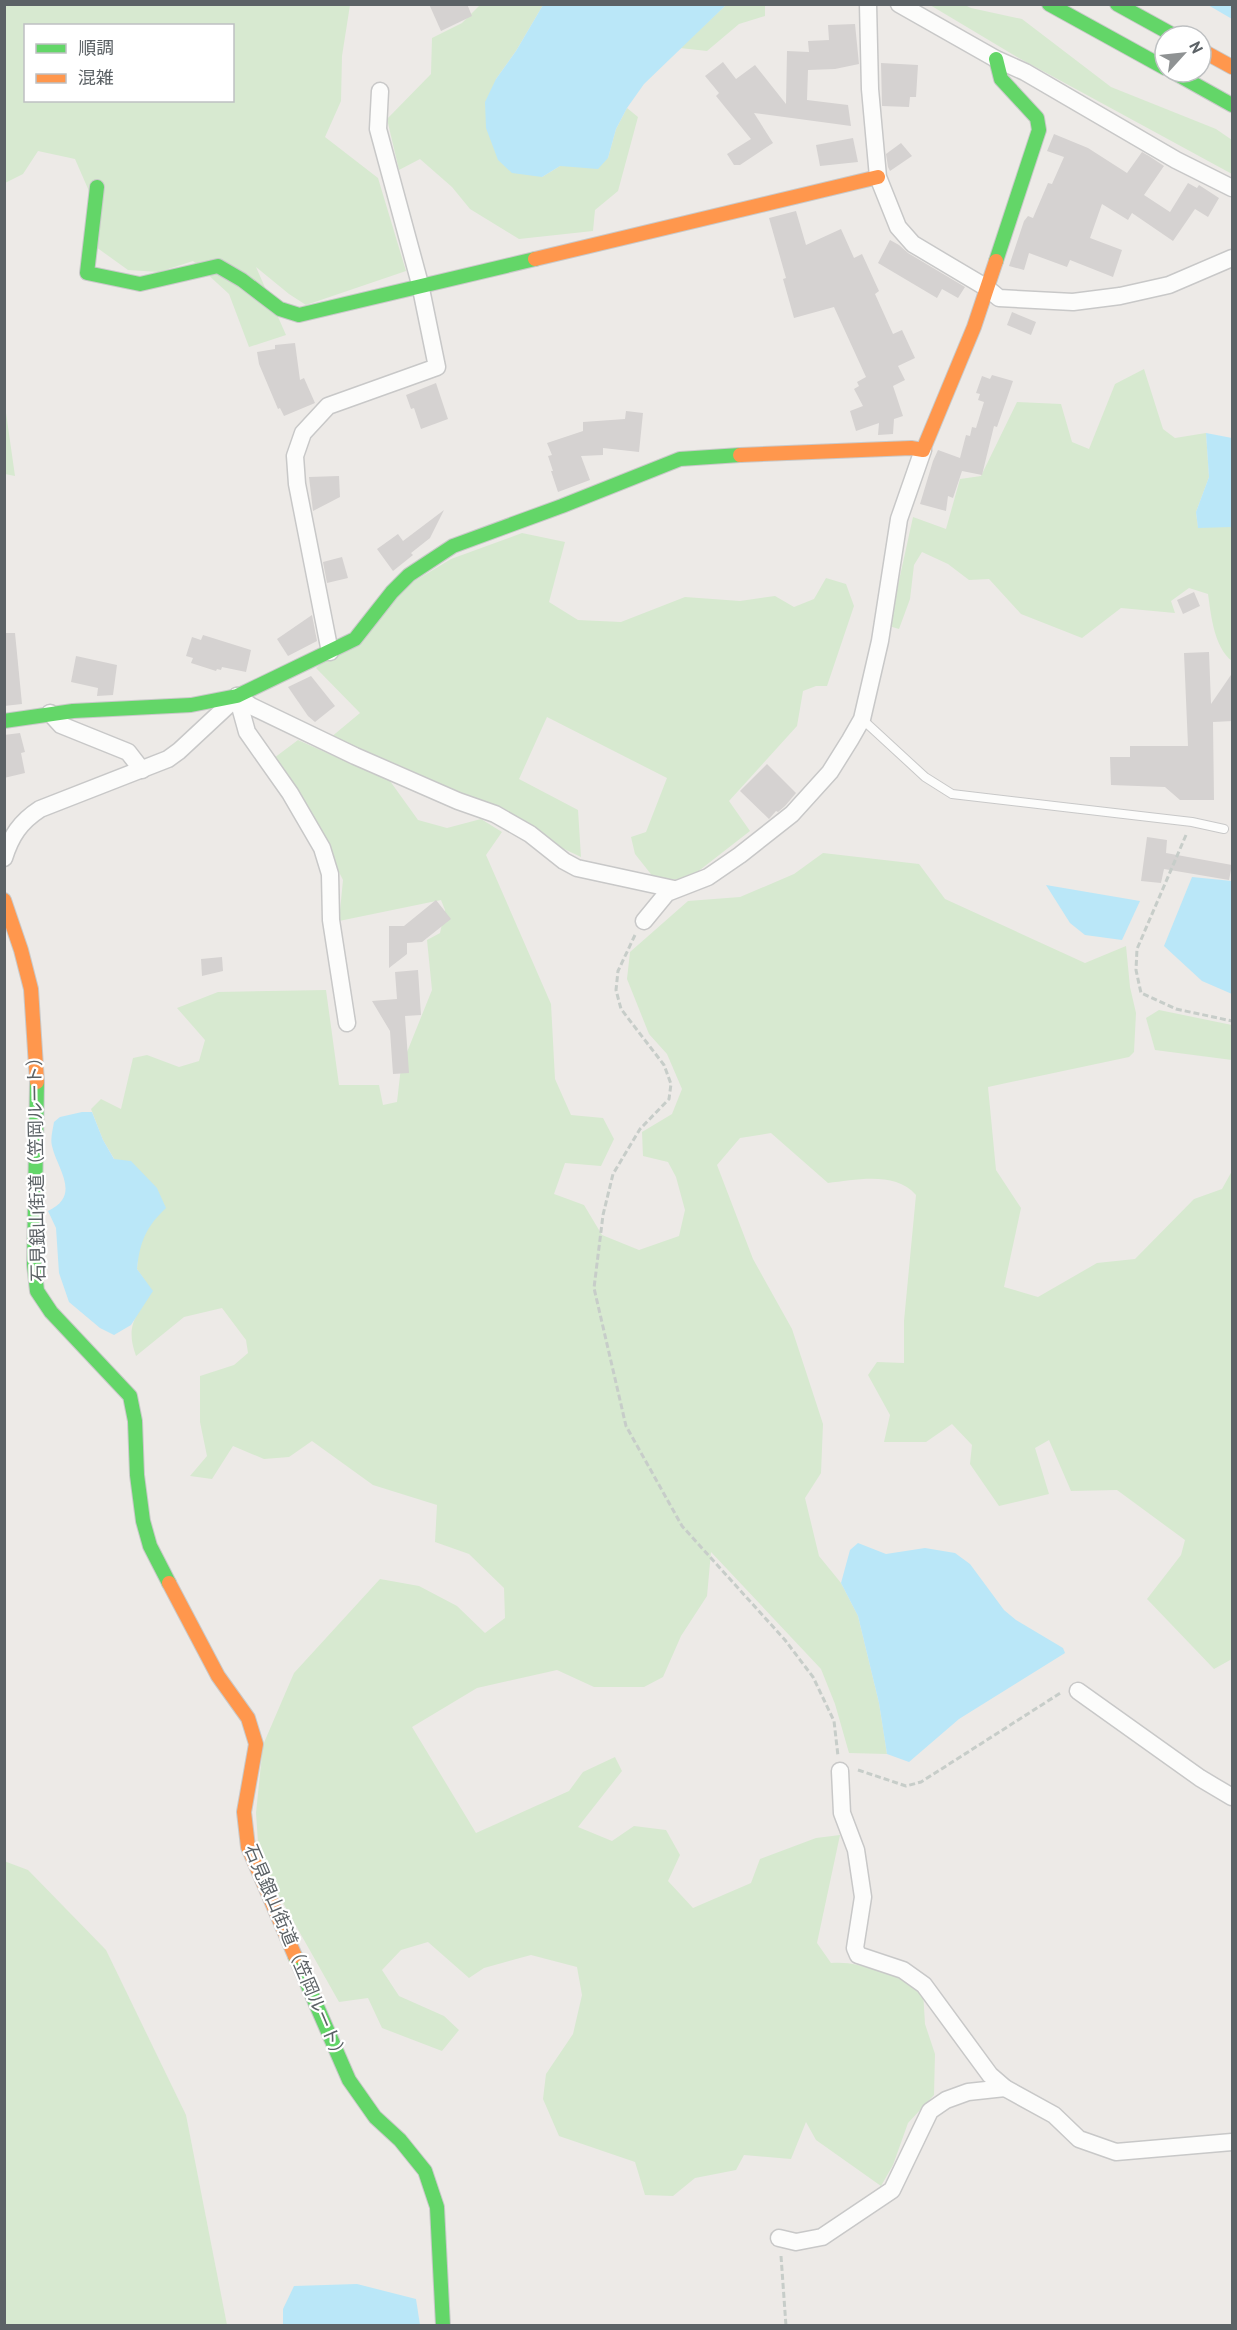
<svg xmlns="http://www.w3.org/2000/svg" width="1237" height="2330" font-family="'PT Sans','Noto Sans JP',sans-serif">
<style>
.green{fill:#d7e9d0;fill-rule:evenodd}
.water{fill:#bae7f8}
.building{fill:#d5d2d1}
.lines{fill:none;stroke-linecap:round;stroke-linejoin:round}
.lane-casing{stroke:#c8c8c8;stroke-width:10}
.street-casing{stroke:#c8c8c8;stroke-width:19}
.fast-casing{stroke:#c9c9c9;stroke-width:16}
.slow-casing{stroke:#c9c9c9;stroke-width:16}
.path{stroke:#c7cdc9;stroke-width:3;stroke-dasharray:6 3;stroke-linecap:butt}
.lane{stroke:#fcfcfb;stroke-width:8}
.street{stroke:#fcfcfb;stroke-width:16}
.fast{stroke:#63d668;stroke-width:14}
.slow{stroke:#ff974d;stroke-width:14}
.labels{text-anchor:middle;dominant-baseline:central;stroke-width:4.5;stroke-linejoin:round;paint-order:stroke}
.street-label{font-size:18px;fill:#5c6266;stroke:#fff}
</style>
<rect width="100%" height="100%" fill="#edeae7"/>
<g class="green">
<polygon points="481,4 543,5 516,51 496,79 542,177 560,166 608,158 616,129 627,108 638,117 618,191 595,210 593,231 519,239 470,209 452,187 420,159 399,170 387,119 431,74 432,38 462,23"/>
<path d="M5,5H350L342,56L341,101L325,137L378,178L406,271L306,305L289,294L256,267L286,335L249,347L229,294L193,261L159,272L128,270L96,247L92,198L75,159L38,151L23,174L5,183ZM26,26H232V100H26Z"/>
<polygon points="726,5 765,5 765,16 739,24 707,51 680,48"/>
<polygon points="930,5 965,5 971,8 1022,19 1111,87 1216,129 1232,140 1232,174 1017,57"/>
<path d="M1144,369L1163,429L1175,438L1206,433L1209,477L1196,512L1198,527H1232V661C1214,647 1211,615 1208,594L1189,588L1171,601L1175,613L1121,608L1082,638L1021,614L989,579L969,580L948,564L922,552L914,565L910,599L899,629L889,626L913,517L946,529L960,479L981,476L1017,402L1061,404L1072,442L1089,449L1115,384Z"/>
<polygon points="4,406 5,406 15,476 5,474"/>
<polygon points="522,533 565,542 549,602 578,620 621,622 685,597 740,601 775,596 794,607 814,599 826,578 846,584 854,606 827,686 816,686 803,691 797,726 729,801 750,831 687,880 654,878 635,854 631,837 646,832 667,778 547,717 519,779 578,810 581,857 330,738 360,713 316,668 413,582 451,559"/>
<path d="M298,740L390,781L418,820L447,828L481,819L502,832L486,855L551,1004L555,1079L571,1115L603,1118L614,1139L601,1166L565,1163L554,1194L584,1205L602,1235L639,1250L679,1236L685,1210L676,1177L668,1162L643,1156L642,1132L672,1114L682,1089L667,1054L649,1034L627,979L630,952L688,901L740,897L794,874L823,853L919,864L945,899L1085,963L1126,946L1130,987L1136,1013L1134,1052L1129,1057L988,1087L996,1170L1021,1208L1004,1287L1038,1297L1097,1263L1135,1259L1194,1199L1222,1189L1232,1171V1659L1214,1669L1147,1599L1181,1555L1185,1540L1117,1490L1071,1491L1049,1440L1035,1448L1049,1494L999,1506L970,1464L972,1445L952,1424L926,1442H884L890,1415L868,1375L877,1362L904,1363V1321L916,1195C895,1171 856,1180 828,1183L771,1133L740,1138L717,1165L753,1259L792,1329L823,1424L821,1473L805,1498L819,1556L841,1583L858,1616L879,1703L887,1754L849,1753L835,1704L821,1669L711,1552L707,1596L681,1636L663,1677L644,1687H594L557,1670L477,1688L412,1727L476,1833L569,1791L583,1772L615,1757L622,1771L578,1827L612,1841L634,1826L666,1830L680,1855L668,1881L693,1908L751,1883L760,1859L816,1838L840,1835L817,1943L831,1963C862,1960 883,1977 914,1977L923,1991L925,2024L935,2054L934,2095L908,2123L893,2165L881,2186L816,2140L806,2122L791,2159L744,2155L736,2170L695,2178L673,2196L645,2195L635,2162L559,2136L543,2099L546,2074L573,2034L582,1995L577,1967L531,1955L484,1968L469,1978L428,1942L401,1950L382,1970L399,1996L444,2016L459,2030L442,2051L382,2028L368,1998L339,2002L269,1878L258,1842L256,1813L263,1745L294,1673L380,1579L419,1586L457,1606L485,1633L505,1618L504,1588L469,1554L435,1542L437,1505L373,1485L312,1441L289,1457L264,1459L233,1446L212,1479L190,1476L207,1456L200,1422V1376L234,1365L248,1353L246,1340L222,1308L184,1317L136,1356C125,1325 136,1317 152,1291L137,1269L139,1246L151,1221L103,1140L91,1109L101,1099L121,1109L133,1058L147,1055L179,1067L199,1061L205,1040L177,1008L218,992L326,990L339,1085H379L383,1105L397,1102L401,1067L432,990L427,940L440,933L445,910L441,900L339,921L343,880L315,824L274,758Z"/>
<polygon points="1159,1010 1232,1025 1232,1060 1155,1050 1146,1018"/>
<polygon points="4,1861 28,1870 106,1950 186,2115 227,2325 5,2325"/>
</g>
<g class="water">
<polygon points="543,5 543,4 726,5 644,84 627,108 616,129 608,158 598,169 560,166 542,177 512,173 498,160 486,128 485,102 496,79 516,51"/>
<polygon points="1208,5 1232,5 1232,19"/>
<polygon points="1206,433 1232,438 1232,527 1198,528 1196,512 1209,477"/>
<polygon points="1192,877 1232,881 1232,994 1202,981 1164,946"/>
<polygon points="1046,885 1140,901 1122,940 1085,935 1070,923"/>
<path d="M82,1112H92L103,1140L114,1159L131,1161L157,1188L166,1208C146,1227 140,1241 137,1269L153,1291L131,1325L114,1335L100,1328L69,1302L59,1273L56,1228L48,1211C82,1195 57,1169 52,1146C50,1139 53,1129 54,1122L60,1117Z"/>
<polygon points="858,1543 886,1554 925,1548 955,1553 970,1564 1004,1610 1016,1620 1063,1648 1065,1653 959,1719 909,1762 887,1754 879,1703 858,1616 841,1583 850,1550"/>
<polygon points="357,2284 416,2299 420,2325 283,2325 283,2309 294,2286"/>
</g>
<g class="building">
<polygon points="429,4 467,4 472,16 441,31"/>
<polygon points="855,24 859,64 835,69 808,70 807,100 848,105 851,126 754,113 773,143 740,165 734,165 727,154 751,139 716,96 719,93 705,76 723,62 736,79 755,65 786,104 787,51 809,52 808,41 829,40 828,25"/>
<polygon points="881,63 918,65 916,97 910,97 909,107 882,106"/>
<polygon points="1054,134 1088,148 1127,173 1142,152 1149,156 1164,166 1144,195 1170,212 1188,183 1197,188 1199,185 1219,198 1208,217 1195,209 1173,241 1132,213 1128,220 1102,204 1090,238 1122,250 1113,277 1070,260 1067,267 1029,253 1024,270 1009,266 1024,221 1028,216 1033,218 1048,183 1052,184 1064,157 1047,151"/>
<polygon points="853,138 858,162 820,166 816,145"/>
<polygon points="901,143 912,156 890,171 888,167 886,154"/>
<polygon points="796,211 806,245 841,229 854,258 862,254 879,291 875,294 893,334 902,330 915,358 898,366 905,380 893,386 903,416 894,419 893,434 878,435 879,423 856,431 850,411 863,406 854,389 859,386 857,382 866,377 834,307 794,318 783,279 786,278 769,218"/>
<polygon points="890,240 899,245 908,253 965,287 958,298 942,289 937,298 878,263"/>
<polygon points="1012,312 1036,322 1031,335 1007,325"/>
<polygon points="295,343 300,380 304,378 315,403 284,416 280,408 278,409 259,364 257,352 275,349 275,345"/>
<polygon points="992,375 1013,381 997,427 994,426 982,475 962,471 953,498 948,496 946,511 920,504 933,461 938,450 960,458 966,435 970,436 972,427 976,428 984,402 978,400 980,394 976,393 982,376 990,379"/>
<polygon points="436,383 448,419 421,429 414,408 411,409 406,395"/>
<polygon points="626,411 643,413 639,452 603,448 603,455 581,456 590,480 558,492 551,471 553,471 548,456 552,455 547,443 583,431 583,422 625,419"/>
<polygon points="339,476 340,497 313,511 309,477"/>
<polygon points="444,510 430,538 411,553 413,555 393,571 377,549 398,534 403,541"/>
<polygon points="342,557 348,578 327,583 323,562"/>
<polygon points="1194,592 1200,606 1183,614 1177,600"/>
<polygon points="312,615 317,641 288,656 277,639"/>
<polygon points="4,633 15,633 22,704 4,706"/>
<polygon points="203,635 251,650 246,672 222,667 221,670 217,669 216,671 191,663 193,658 186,656 192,637 201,640"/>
<polygon points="1209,652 1211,704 1233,672 1233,721 1213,722 1214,800 1180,800 1165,787 1111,785 1110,757 1130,757 1130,746 1188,746 1184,653"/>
<polygon points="76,656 117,665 113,695 97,696 98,688 71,682"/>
<polygon points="311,676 335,706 315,722 308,716 288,687"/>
<polygon points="20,733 25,752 21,753 25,773 4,778 4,735"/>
<polygon points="767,764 796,793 785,806 778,812 776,811 769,819 740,791"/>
<polygon points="1147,837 1167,840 1166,853 1232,865 1229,880 1164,869 1161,883 1141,881"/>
<polygon points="436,900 451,919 422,942 407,943 407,954 389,968 389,926 404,926"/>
<polygon points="222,957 223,971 202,976 201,959"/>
<polygon points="418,970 421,1015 405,1016 409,1073 393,1074 390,1031 372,1001 397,999 395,972"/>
</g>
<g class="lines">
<defs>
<polyline id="lane" points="862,719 925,777 952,794 1192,822 1224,829"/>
<g id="street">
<polyline points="868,4 870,89 878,177 898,227 913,244 987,288 999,298 1073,302 1120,296 1169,285 1232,258"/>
<polyline points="899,4 996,59 1025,72 1176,160 1232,188"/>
<polyline points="330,652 297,484 295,456 303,433 328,406 437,367 420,284 378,129 380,91"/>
<polyline points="237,696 251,706 355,756 458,801 495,814 530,834 564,861 577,868 674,889"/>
<polyline points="237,696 247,732 290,793 322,848 330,874 331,920 347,1023"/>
<polyline points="50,713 61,725 128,752 142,770"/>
<path d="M4,858C11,836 20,822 40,809L168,759L179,751L237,697"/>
<polyline points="644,921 667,893 708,877 740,855 792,814 830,772 850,740 862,719 880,641 899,519 923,450"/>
<polyline points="1078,1691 1200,1778 1232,1797"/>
<polyline points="840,1771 842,1813 856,1850 863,1897 855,1948 858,1955 903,1970 924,1985 990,2075 1005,2088 1054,2115 1079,2139 1116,2152 1232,2142"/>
<polyline points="779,2238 796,2242 822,2237 892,2190 930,2111 946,2100 968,2092 1005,2088"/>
</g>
<g id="fast">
<polyline points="1049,4 1165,68"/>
<polyline points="1117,4 1175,36"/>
<polyline points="1173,72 1232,105"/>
<polyline points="97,187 87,273 140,284 218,266 242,280 280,309 299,315 535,259"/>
<polyline points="996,261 1039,130 1037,118 1001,79 996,59"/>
<polyline points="4,721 73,711 191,705 237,696 355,639 392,592 409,575 453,546 562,506 680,459 740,455"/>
<polyline points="37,1082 34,1264 37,1291 51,1312 130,1396 135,1421 137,1475 143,1521 150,1546 169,1583"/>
<polyline points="295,1956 349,2080 375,2117 400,2140 425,2171 437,2207 443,2326"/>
</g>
<g id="slow">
<polyline points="1201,50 1232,67"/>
<polyline points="535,259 878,177"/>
<polyline points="740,455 911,448 923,450 974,327 996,261"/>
<polyline points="4,900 21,950 31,989 37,1082"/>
<polyline points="169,1583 218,1676 248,1718 256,1744 244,1812 248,1847 295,1956"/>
</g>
</defs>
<use href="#lane" class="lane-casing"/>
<use href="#street" class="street-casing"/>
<use href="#fast" class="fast-casing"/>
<use href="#slow" class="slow-casing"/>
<g class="path">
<polyline points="1186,835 1137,949 1136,970 1141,993 1176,1009 1232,1021"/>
<polyline points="635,935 618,971 616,990 621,1009 664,1065 671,1084 669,1099 640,1129 613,1174 603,1215 594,1288 626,1426 682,1526 785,1640 813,1677 834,1721 838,1756"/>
<polyline points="858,1770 906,1786 921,1782 1062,1692"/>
<polyline points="781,2256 786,2326"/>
</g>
<use href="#lane" class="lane"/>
<use href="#street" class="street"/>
<use href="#fast" class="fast"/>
<use href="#slow" class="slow"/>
</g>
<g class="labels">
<g class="street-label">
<text transform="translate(36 1165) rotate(-91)">石見銀山街道（笠岡ルート）</text>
<text transform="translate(296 1953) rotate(67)">石見銀山街道（笠岡ルート）</text>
</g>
</g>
<rect width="1237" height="2330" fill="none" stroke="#5c6266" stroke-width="12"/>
<rect x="24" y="24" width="210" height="78" fill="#ffffff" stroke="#bec0c2" stroke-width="1.5"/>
<rect x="36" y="44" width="30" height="9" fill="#63d668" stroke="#bec0c2" stroke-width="1.5"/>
<text x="78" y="54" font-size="18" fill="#5c6266">順調</text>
<rect x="36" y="74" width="30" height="9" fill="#ff974d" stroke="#bec0c2" stroke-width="1.5"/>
<text x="78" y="84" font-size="18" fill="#5c6266">混雑</text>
<g transform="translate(1183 54) rotate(63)"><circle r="28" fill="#ffffff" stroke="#bec0c2" stroke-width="1.5"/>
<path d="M0-4.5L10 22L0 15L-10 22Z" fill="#8f9293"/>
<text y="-9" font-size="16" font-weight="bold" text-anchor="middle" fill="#5c6266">N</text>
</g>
</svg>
